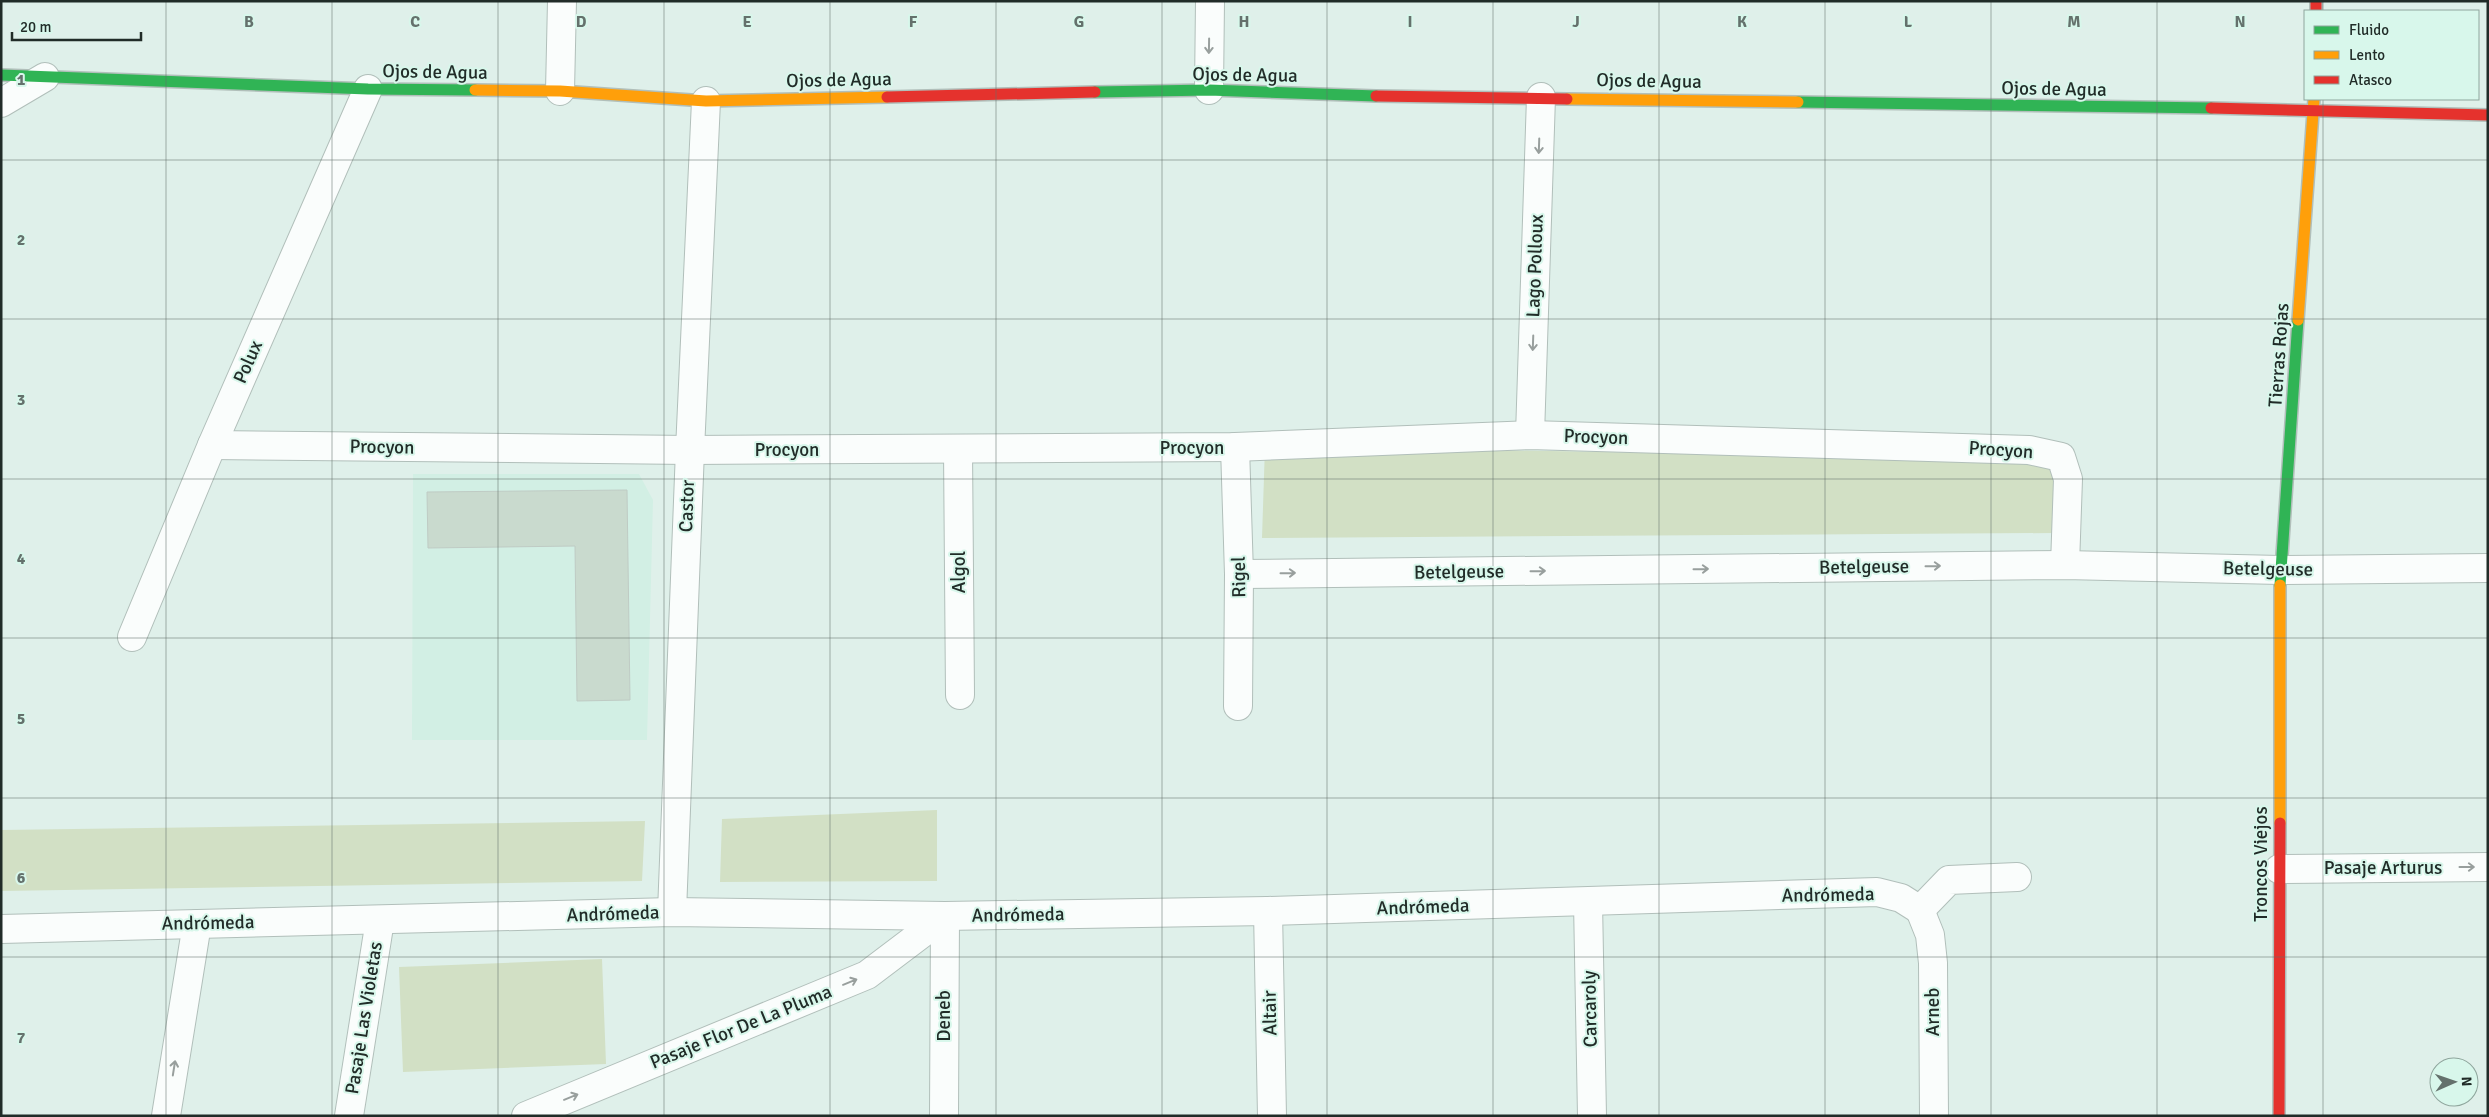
<svg xmlns="http://www.w3.org/2000/svg" width="2489" height="1117" font-family="Signika,sans-serif">
<style>
.built{fill:#d2efe4}
.green{fill:#d2e0c5}
.building{fill:#c9dace;stroke:#bfcbc4}
.lines{fill:none;stroke-linecap:round;stroke-linejoin:round}
.street-casing{stroke:#b1bfba;stroke-width:30}
.fast-casing{stroke:#b1bfba;stroke-width:14}
.slow-casing{stroke:#b1bfba;stroke-width:14}
.jam-casing{stroke:#b1bfba;stroke-width:14}
.street{stroke:#fafdfc;stroke-width:28}
.fast{stroke:#30b455;stroke-width:11}
.slow{stroke:#ff9f0a;stroke-width:11}
.jam{stroke:#e5322d;stroke-width:11}
.oneway{stroke:#989f9d}
.grid{fill:none;stroke:#64716c;stroke-width:1;stroke-opacity:0.55}
.labels{text-anchor:middle;dominant-baseline:central;stroke-width:4;stroke-linejoin:round;paint-order:stroke}
.street-label{font-size:19px;fill:#212c28;stroke:#d8f7eb}
.grid-label{font-size:16px;text-anchor:middle;font-weight:bold;fill:#64716c;stroke:#d8f7eb;stroke-width:4;stroke-linejoin:round;paint-order:stroke}
</style>
<rect width="100%" height="100%" fill="#dff0ea"/>
<polygon class="built" points="413,474 639,474 653,500 647,740 412,740"/>
<g class="green">
<polygon points="1265,446 2055,460 2053,533 1262,538"/>
<polygon points="937,810 937,881 720,882 722,819"/>
<polygon points="645,821 642,881 1,891 1,830"/>
<polygon points="602,959 606,1064 403,1072 399,967"/>
</g>
<polygon class="building" points="627,490 630,700 577,701 575,546 428,548 427,492"/>
<g class="lines">
<defs>
<g id="street">
<polyline points="1209,90 1210,1"/>
<polyline points="560,91 562,1"/>
<polyline points="1,103 45,77"/>
<polyline points="1530,435 1541,97"/>
<polyline points="212,445 690,450 1235,447 1530,435 2029,450 2061,457 2068,479 2065,565"/>
<polyline points="1235,447 1239,574 1238,706"/>
<polyline points="958,449 960,695"/>
<polyline points="1239,574 2065,565 2280,570 2488,568"/>
<polyline points="132,637 212,445 368,89"/>
<polyline points="2279,869 2488,867"/>
<polyline points="1588,902 1592,1116"/>
<polyline points="1920,910 1930,935 1933,963 1934,1116"/>
<polyline points="1920,910 1949,880 2017,877"/>
<polyline points="1268,911 1272,1116"/>
<polyline points="672,912 690,450 706,101"/>
<polyline points="1,929 672,912 945,916 1268,911 1877,892 1901,898 1920,910"/>
<polyline points="166,1116 197,924"/>
<polyline points="349,1116 380,920"/>
<polyline points="526,1116 867,975 945,916"/>
<polyline points="944,1116 945,916"/>
</g>
<g id="fast">
<polyline points="1,75 368,89 475,90"/>
<polyline points="1095,92 1209,90 1376,96"/>
<polyline points="1798,102 2211,108"/>
<polyline points="2280,585 2298,320"/>
</g>
<g id="slow">
<polyline points="475,90 560,91 706,101 887,97"/>
<polyline points="1567,99 1798,102"/>
<polyline points="2298,320 2314,99"/>
<polyline points="2280,823 2280,585"/>
</g>
<g id="jam">
<polyline points="2316,1 2316,11"/>
<polyline points="1376,96 1567,99"/>
<polyline points="887,97 1095,92"/>
<polyline points="2211,108 2488,115"/>
<polyline points="2279,1116 2280,823"/>
</g>
</defs>
<use href="#street" class="street-casing"/>
<use href="#fast" class="fast-casing"/>
<use href="#slow" class="slow-casing"/>
<use href="#jam" class="jam-casing"/>
<use href="#street" class="street"/>
<use href="#fast" class="fast"/>
<use href="#slow" class="slow"/>
<use href="#jam" class="jam"/>
</g>
<defs><path id="oneway-shaft" d="M-6 0H5M1.5-3L5.5 0L1.5 3" fill="none" stroke-width="1.6" stroke-linecap="round" stroke-linejoin="round" transform="scale(1.25)"/></defs>
<g class="oneway">
<use href="#oneway-shaft" transform="translate(1209 46) rotate(91)"/>
<use href="#oneway-shaft" transform="translate(1539 146) rotate(92)"/>
<use href="#oneway-shaft" transform="translate(1533 343) rotate(92)"/>
<use href="#oneway-shaft" transform="translate(1933 566) rotate(-1)"/>
<use href="#oneway-shaft" transform="translate(1701 569) rotate(-1)"/>
<use href="#oneway-shaft" transform="translate(1538 571) rotate(-1)"/>
<use href="#oneway-shaft" transform="translate(1288 573) rotate(-1)"/>
<use href="#oneway-shaft" transform="translate(2467 867)"/>
<use href="#oneway-shaft" transform="translate(850 982) rotate(-22)"/>
<use href="#oneway-shaft" transform="translate(174 1068) rotate(-81)"/>
<use href="#oneway-shaft" transform="translate(571 1097) rotate(-22)"/>
</g>
<path class="grid" d="M166,1V1116M332,1V1116M498,1V1116M664,1V1116M830,1V1116M996,1V1116M1162,1V1116M1327,1V1116M1493,1V1116M1659,1V1116M1825,1V1116M1991,1V1116M2157,1V1116M2323,1V11M2323,99V1116M1,160H2488M1,319H2488M1,479H2488M1,638H2488M1,798H2488M1,957H2488"/>
<g class="labels">
<g class="street-label">
<text transform="translate(435 72) rotate(1)">Ojos de Agua</text>
<text transform="translate(1245 75) rotate(1)">Ojos de Agua</text>
<text transform="translate(839 80) rotate(-1)">Ojos de Agua</text>
<text transform="translate(1649 81) rotate(1)">Ojos de Agua</text>
<text transform="translate(2054 89) rotate(1)">Ojos de Agua</text>
<text transform="translate(1535 266) rotate(-88)">Lago Polloux</text>
<text transform="translate(2279 355) rotate(-86)">Tierras Rojas</text>
<text transform="translate(248 362) rotate(-66)">Polux</text>
<text transform="translate(1596 437) rotate(2)">Procyon</text>
<text transform="translate(382 447) rotate(1)">Procyon</text>
<text x="1192" y="448">Procyon</text>
<text x="787" y="450">Procyon</text>
<text transform="translate(2001 450) rotate(4)">Procyon</text>
<text transform="translate(687 506) rotate(-88)">Castor</text>
<text transform="translate(1864 567) rotate(-1)">Betelgeuse</text>
<text transform="translate(2268 569) rotate(1)">Betelgeuse</text>
<text transform="translate(959 572) rotate(-90)">Algol</text>
<text transform="translate(1459 572) rotate(-1)">Betelgeuse</text>
<text transform="translate(1239 577) rotate(-91)">Rigel</text>
<text transform="translate(2261 864) rotate(-90)">Troncos Viejos</text>
<text x="2383" y="868">Pasaje Arturus</text>
<text transform="translate(1828 895) rotate(-1)">Andrómeda</text>
<text transform="translate(1423 907) rotate(-2)">Andrómeda</text>
<text transform="translate(613 914) rotate(-2)">Andrómeda</text>
<text transform="translate(1018 915) rotate(-1)">Andrómeda</text>
<text transform="translate(208 923) rotate(-1)">Andrómeda</text>
<text transform="translate(1590 1009) rotate(-91)">Carcaroly</text>
<text transform="translate(1933 1012) rotate(-90)">Arneb</text>
<text transform="translate(1270 1013) rotate(-91)">Altair</text>
<text transform="translate(944 1016) rotate(-90)">Deneb</text>
<text transform="translate(364 1018) rotate(-81)">Pasaje Las Violetas</text>
<text transform="translate(741 1027) rotate(-22)">Pasaje Flor De La Pluma</text>
</g>
</g>
<g class="grid-label">
<text x="249" y="27">B</text>
<text x="415" y="27">C</text>
<text x="581" y="27">D</text>
<text x="747" y="27">E</text>
<text x="913" y="27">F</text>
<text x="1079" y="27">G</text>
<text x="1244" y="27">H</text>
<text x="1410" y="27">I</text>
<text x="1576" y="27">J</text>
<text x="1742" y="27">K</text>
<text x="1908" y="27">L</text>
<text x="2074" y="27">M</text>
<text x="2240" y="27">N</text>
<text x="21" y="85">1</text>
<text x="21" y="245">2</text>
<text x="21" y="405">3</text>
<text x="21" y="564">4</text>
<text x="21" y="724">5</text>
<text x="21" y="883">6</text>
<text x="21" y="1043">7</text>
</g>
<rect width="2489" height="1117" fill="none" stroke="#212c28" stroke-width="5"/>
<rect x="2304" y="10" width="175" height="90" fill="#d8f7eb" stroke="#8fa69d"/>
<rect x="2314" y="26" width="25" height="8" fill="#30b455" stroke="#8fa69d"/>
<text x="2349" y="35" font-size="15" fill="#212c28">Fluido</text>
<rect x="2314" y="51" width="25" height="8" fill="#ff9f0a" stroke="#8fa69d"/>
<text x="2349" y="60" font-size="15" fill="#212c28">Lento</text>
<rect x="2314" y="76" width="25" height="8" fill="#e5322d" stroke="#8fa69d"/>
<text x="2349" y="85" font-size="15" fill="#212c28">Atasco</text>
<g transform="translate(2454 1082) rotate(88)"><circle r="24" fill="#d8f7eb" stroke="#8fa69d"/>
<path d="M0-4L9 19L0 12L-9 19Z" fill="#64716c"/>
<text y="-8" font-size="14" font-weight="bold" text-anchor="middle" fill="#212c28">N</text>
</g>
<path d="M12 32v8h129v-8" fill="none" stroke="#212c28" stroke-width="2.5"/>
<text x="20" y="32" font-size="15" fill="#212c28" stroke="#d8f7eb" stroke-width="4" paint-order="stroke">20 m</text>
</svg>
